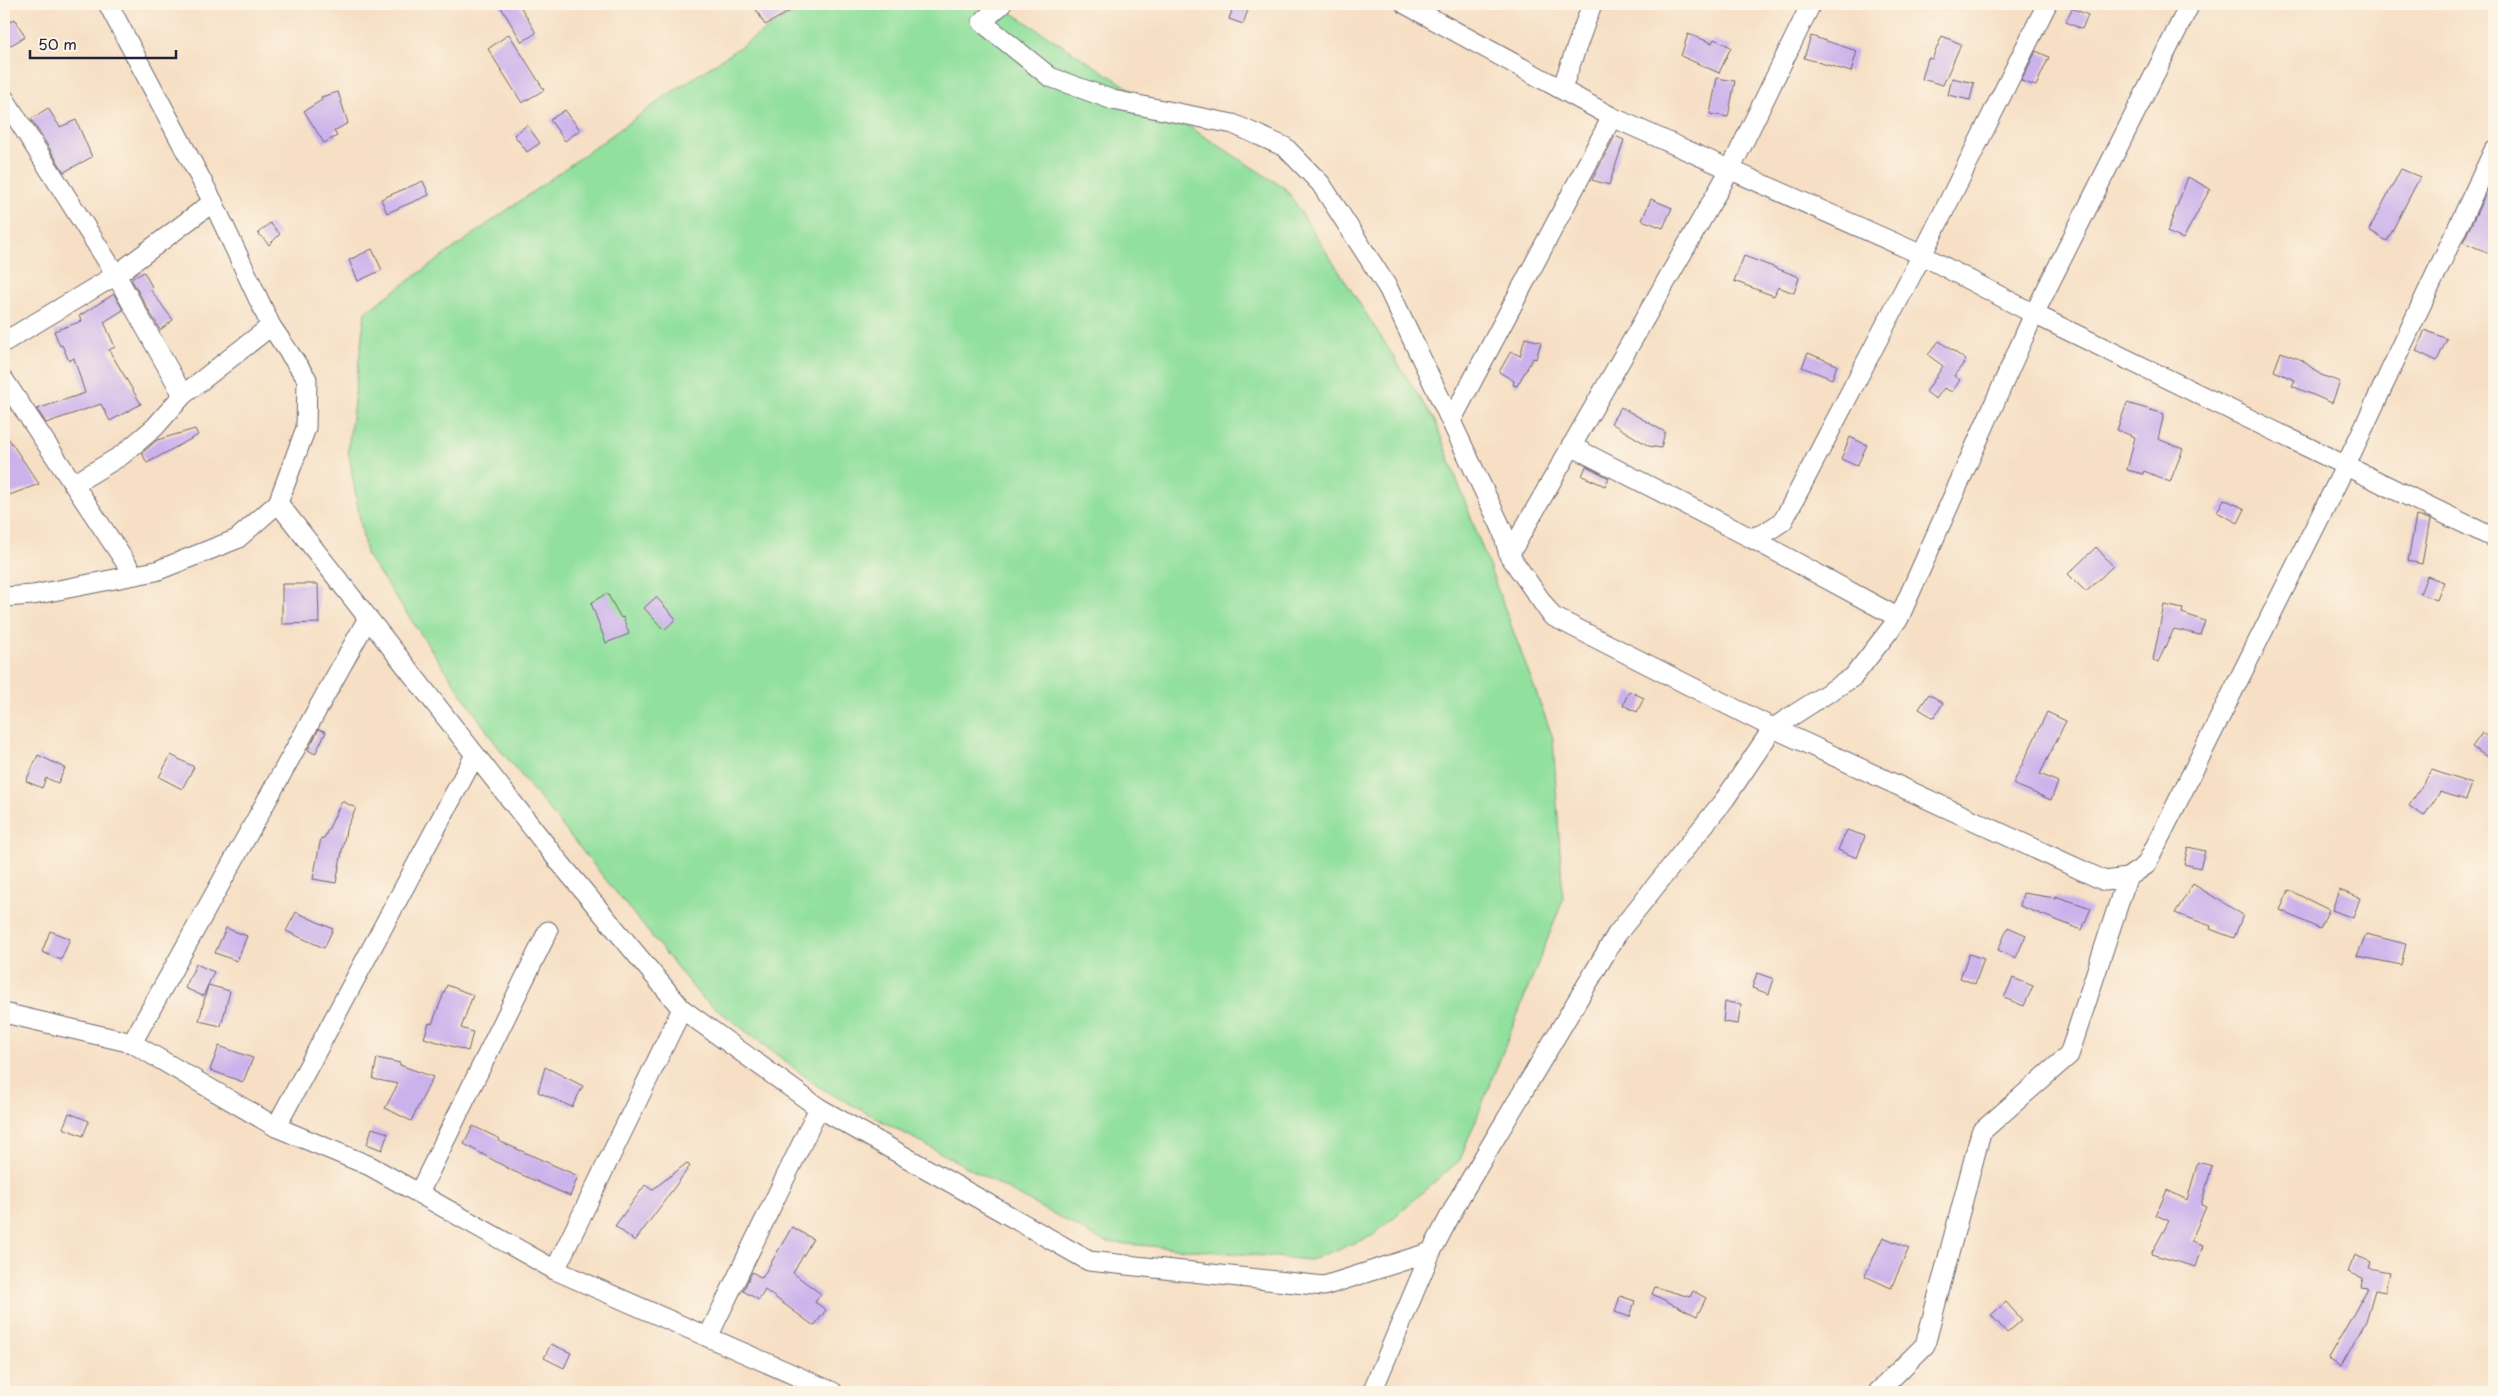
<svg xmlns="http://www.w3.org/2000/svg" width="2498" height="1396" font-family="'Playpen Sans',sans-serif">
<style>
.green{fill:#92e09e;stroke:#5a816c}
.building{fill:#ccb2ec}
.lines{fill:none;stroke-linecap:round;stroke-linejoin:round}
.minor-casing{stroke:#6c646b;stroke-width:21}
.minor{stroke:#fff;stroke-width:19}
</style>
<rect width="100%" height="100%" fill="#fcf5e5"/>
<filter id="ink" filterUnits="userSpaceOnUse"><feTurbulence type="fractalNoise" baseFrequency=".02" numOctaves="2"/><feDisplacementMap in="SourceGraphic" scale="10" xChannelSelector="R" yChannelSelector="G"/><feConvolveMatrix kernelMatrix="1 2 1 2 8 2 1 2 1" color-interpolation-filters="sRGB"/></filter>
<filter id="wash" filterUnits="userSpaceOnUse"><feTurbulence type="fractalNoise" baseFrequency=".0096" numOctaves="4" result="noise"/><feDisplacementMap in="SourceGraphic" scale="20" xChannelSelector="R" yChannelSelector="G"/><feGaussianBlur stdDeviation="1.12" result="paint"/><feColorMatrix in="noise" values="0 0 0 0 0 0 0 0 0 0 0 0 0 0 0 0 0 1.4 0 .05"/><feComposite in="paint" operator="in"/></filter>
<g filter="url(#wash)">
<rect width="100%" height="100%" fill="#f6dfc4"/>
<polygon class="green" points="805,4 998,4 1286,189 1435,421 1553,738 1563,900 1460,1160 1372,1236 1310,1260 1105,1242 819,1087 701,997 498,747 366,554 348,450 365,312 669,94"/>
<g id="blocks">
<g class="building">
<polygon points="499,4 519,4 536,33 522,42"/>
<polygon points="753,4 803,4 765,25"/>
<polygon points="1234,4 1250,4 1243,24 1229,19"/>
<polygon points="2072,8 2088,15 2082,29 2066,22"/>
<polygon points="15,19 25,37 4,49 4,25"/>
<polygon points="509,34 544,90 522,103 488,49"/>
<polygon points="1688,34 1712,43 1714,39 1731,47 1719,73 1681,56"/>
<polygon points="1811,36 1857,51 1851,72 1804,58"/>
<polygon points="1942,36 1961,44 1943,85 1922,79 1928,58 1932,59"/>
<polygon points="2036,51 2049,57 2036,86 2021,81"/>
<polygon points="1717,78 1735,81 1728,117 1710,114"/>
<polygon points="1952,78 1974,83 1970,100 1948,95"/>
<polygon points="338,92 348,123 334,131 337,136 324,143 304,111 322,100 321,97"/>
<polygon points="48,108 60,127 76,120 92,157 64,172 31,119"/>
<polygon points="565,110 580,130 565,141 550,120"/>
<polygon points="527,125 540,143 527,152 514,135"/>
<polygon points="1615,136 1624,140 1609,185 1592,180"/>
<polygon points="2401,169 2420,177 2387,241 2369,230"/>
<polygon points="2494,176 2494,255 2463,242"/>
<polygon points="2188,177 2210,189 2183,239 2167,232"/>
<polygon points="423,181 429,195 387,213 381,199"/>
<polygon points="1651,199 1672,208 1663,228 1642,220"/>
<polygon points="270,223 280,234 269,245 258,233"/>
<polygon points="372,249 382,270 358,281 349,260"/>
<polygon points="1744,256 1797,276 1799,278 1794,293 1778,287 1774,296 1734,281"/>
<polygon points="144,272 152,287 150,289 173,320 160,330 131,279"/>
<polygon points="114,294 123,310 104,322 115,347 109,350 141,404 110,421 101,404 46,423 37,409 85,393 74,358 69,361 62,345 60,346 54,331 82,321 79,316"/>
<polygon points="2425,330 2447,339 2437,361 2416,351"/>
<polygon points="1525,338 1541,342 1536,359 1533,358 1517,386 1513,385 1514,381 1499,372 1511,351 1520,356"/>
<polygon points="1939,341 1966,360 1954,376 1960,380 1952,392 1944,388 1936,399 1926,392 1943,366 1928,355"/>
<polygon points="2281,352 2302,360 2321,375 2340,382 2332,403 2292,386 2295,380 2274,371"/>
<polygon points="1808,353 1837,365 1832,379 1802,367"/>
<polygon points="2127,403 2164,414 2158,439 2183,449 2170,482 2144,471 2143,474 2127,470 2135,437 2117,430"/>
<polygon points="1621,407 1665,432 1661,448 1649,446 1611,423"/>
<polygon points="195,429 198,435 147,463 142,453 157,440"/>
<polygon points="4,432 39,484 4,497"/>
<polygon points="1850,437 1867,445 1857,466 1841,459"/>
<polygon points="1586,466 1609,478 1605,486 1582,476"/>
<polygon points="2224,499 2245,509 2238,523 2217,512"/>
<polygon points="2416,516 2430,519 2422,564 2408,561"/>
<polygon points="2096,547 2113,566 2086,592 2068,574"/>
<polygon points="2427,576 2444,582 2437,600 2420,594"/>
<polygon points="282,584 318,584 319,623 282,624"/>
<polygon points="607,593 621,618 623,617 629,634 606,643 591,603"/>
<polygon points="656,597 676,619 664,630 644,608"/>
<polygon points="2164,605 2183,609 2182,613 2205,621 2200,635 2174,629 2158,662 2153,660"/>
<polygon points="1629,691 1644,698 1637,712 1623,705"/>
<polygon points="1929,694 1943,703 1934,718 1919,709"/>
<polygon points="2047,712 2066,721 2040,774 2058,782 2051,800 2013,784"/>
<polygon points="319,729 326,732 315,754 308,750"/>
<polygon points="2482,733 2494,741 2494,746 2487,757 2472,747"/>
<polygon points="38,755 65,768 58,783 46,778 42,788 26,781"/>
<polygon points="171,755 194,767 182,789 159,777"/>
<polygon points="2432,770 2472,784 2466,800 2440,792 2424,816 2409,806"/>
<polygon points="342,801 356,808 346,830 336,883 313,879 321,838 324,838"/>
<polygon points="1847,830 1865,836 1857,858 1838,850"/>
<polygon points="2188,847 2205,851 2200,868 2184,864"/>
<polygon points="2193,884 2243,915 2234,938 2210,929 2211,926 2175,913"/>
<polygon points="2289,890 2329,910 2320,929 2280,910"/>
<polygon points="2339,890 2360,898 2353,918 2332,910"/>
<polygon points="2023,893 2055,898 2055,896 2091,908 2082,930 2020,906"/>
<polygon points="296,912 333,929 324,948 286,931"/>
<polygon points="2008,927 2026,935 2016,958 1998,950"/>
<polygon points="226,928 247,936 237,961 215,953"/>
<polygon points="50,931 70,939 61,960 42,952"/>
<polygon points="2366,934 2406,944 2401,965 2357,956"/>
<polygon points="1969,954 1984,959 1975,984 1960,978"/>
<polygon points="196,964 214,972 203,996 185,988"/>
<polygon points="1757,973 1774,979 1769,994 1752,988"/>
<polygon points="2013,978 2033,986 2024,1006 2004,998"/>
<polygon points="208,985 230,991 221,1026 199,1021"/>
<polygon points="447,985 473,995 461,1028 473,1032 468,1051 424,1038 429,1023 432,1024"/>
<polygon points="1725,1002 1741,1004 1738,1024 1723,1022"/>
<polygon points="219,1046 253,1058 243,1082 210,1070"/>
<polygon points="377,1058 400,1063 400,1065 433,1077 411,1121 385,1108 398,1084 373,1079"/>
<polygon points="545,1067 583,1086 572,1107 538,1092"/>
<polygon points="69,1113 89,1121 83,1136 63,1128"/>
<polygon points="473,1126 500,1139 499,1141 578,1176 570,1196 513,1171 464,1144"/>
<polygon points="372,1128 388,1133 382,1150 367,1144"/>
<polygon points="2198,1162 2212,1166 2201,1205 2206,1207 2191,1241 2203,1245 2196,1267 2151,1254 2169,1221 2156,1215 2167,1190 2187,1200"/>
<polygon points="687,1163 690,1166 635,1241 615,1226 645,1185 652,1190"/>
<polygon points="792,1227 813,1239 793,1273 821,1294 815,1302 826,1310 814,1326 765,1290 759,1300 743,1291 752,1272 762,1278"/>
<polygon points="1883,1237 1909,1248 1891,1288 1865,1276"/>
<polygon points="2355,1255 2371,1262 2369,1268 2389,1272 2385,1292 2375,1290 2366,1321 2341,1366 2328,1359 2368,1288 2361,1287 2363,1278 2348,1272"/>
<polygon points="1655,1287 1690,1297 1693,1291 1706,1298 1697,1316 1652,1294"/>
<polygon points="1620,1296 1635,1301 1630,1317 1615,1312"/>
<polygon points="2006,1302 2022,1320 2007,1333 1991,1315"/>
<polygon points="551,1344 571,1353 564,1368 544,1358"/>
</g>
</g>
</g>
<g filter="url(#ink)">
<use href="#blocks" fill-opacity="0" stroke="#6c646b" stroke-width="1"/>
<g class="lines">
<defs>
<g id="minor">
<polyline points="1002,4 982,22 1050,77 1113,100 1233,124 1285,147 1321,184 1388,288 1502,529 1509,555 1552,616 1773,728 2105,881 2127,878 2146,865 2346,465 2494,150"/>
<polyline points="1405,4 1612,117 1922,255 2034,314 2494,538"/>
<polyline points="1562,88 1592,4"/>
<polyline points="4,98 116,275 183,395"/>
<polyline points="4,342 116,275 213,202"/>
<polyline points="4,380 134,575"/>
<polyline points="1451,421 1612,117"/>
<polyline points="1571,446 1751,538 1765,533 1783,521 1922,255 2047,4"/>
<polyline points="74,484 122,455 155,427 183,395 271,326"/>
<polyline points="278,503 556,858 682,1009 819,1108 1089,1261 1324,1286 1431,1252"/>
<polyline points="1751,538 1899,618"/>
<polyline points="1509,555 1730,170 1811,4"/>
<polyline points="4,597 33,595 156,571 237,539 278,503 306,428 307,379 271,326 213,202 108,4"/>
<polyline points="4,1013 132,1043 276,1127 370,1166 555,1270 833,1392"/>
<polyline points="132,1043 368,618"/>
<polyline points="276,1127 475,755"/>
<polyline points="419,1193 548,931"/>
<polyline points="555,1270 682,1009"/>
<polyline points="708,1337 819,1108"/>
<polyline points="1372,1392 1431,1252 1460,1197 1617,934 1725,799 1773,728 1853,677 1899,618 2034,314 2190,4"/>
<polyline points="1878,1392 1925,1345 1981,1132 2069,1055 2127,878"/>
</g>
</defs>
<use href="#minor" class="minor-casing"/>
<use href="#minor" class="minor"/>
</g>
</g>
<rect width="2498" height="1396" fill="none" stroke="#fcf5e5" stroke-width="20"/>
<path d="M30 50v8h146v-8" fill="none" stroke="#22223b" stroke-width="2.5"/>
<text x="38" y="50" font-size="15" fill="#22223b" stroke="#fcf5e5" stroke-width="4" paint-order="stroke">50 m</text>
</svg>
